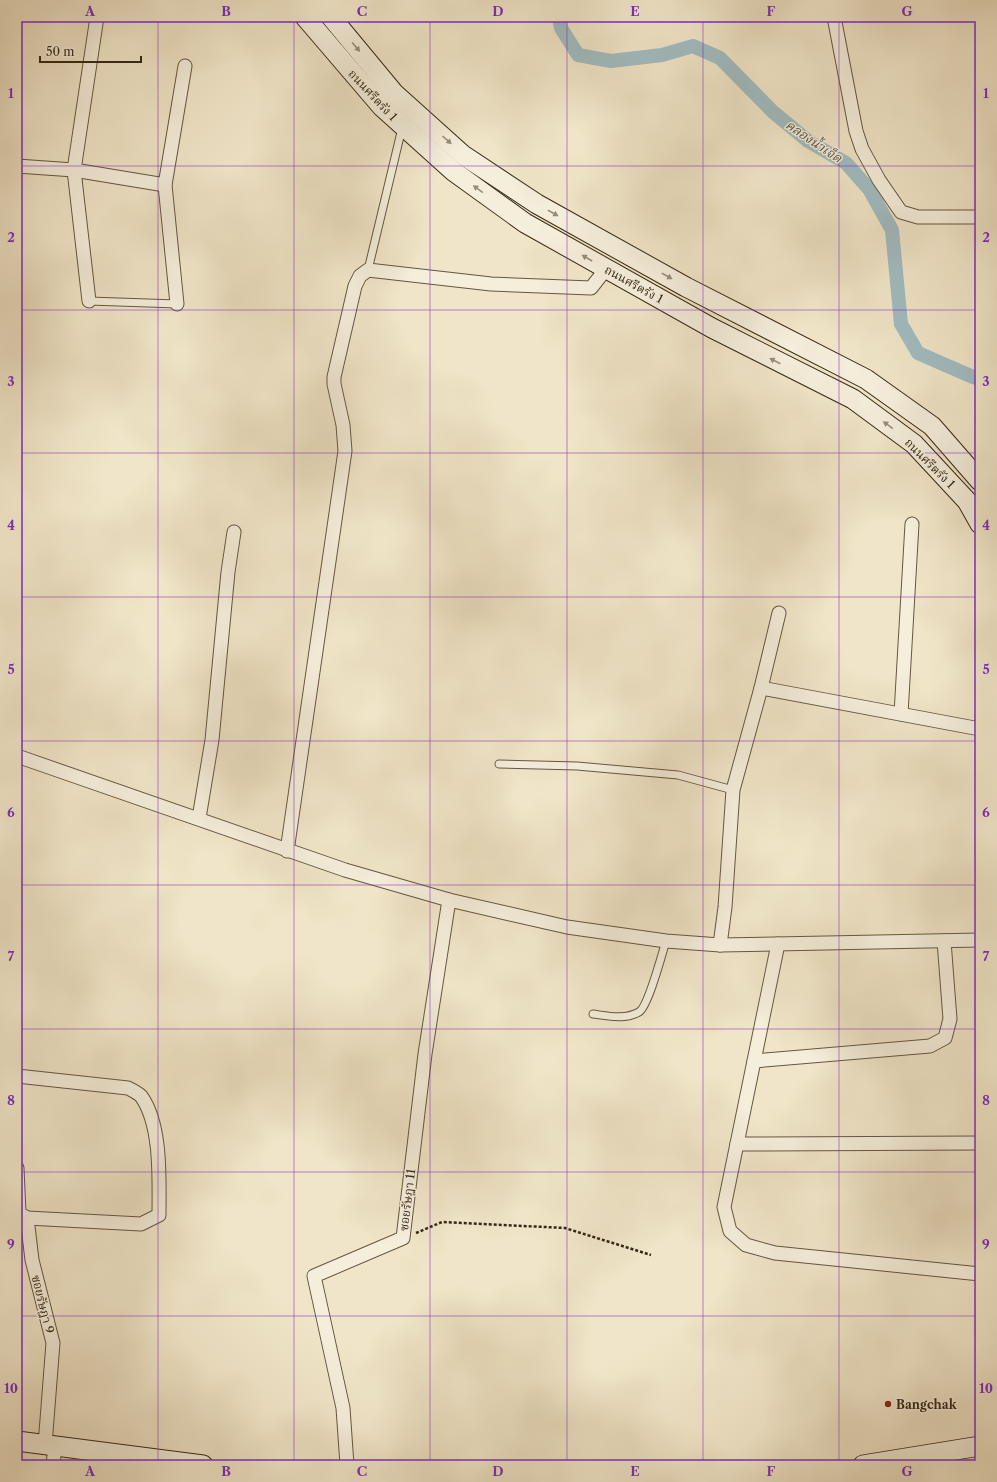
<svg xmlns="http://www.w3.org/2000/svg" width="997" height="1482" font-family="'Libre Caslon Text','Noto Serif Thai',serif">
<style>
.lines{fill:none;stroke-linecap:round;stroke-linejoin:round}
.canal{stroke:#a1bcc1;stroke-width:14}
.lane-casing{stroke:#645742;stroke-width:9}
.street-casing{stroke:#645742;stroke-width:15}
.secondary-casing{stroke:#362815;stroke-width:21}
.path{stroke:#362815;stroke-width:2.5;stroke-dasharray:3 2;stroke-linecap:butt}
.lane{stroke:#f5eedb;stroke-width:7}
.street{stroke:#f5eedb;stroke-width:13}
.secondary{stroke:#f5eedb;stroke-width:19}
.oneway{fill:#968b78}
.grid{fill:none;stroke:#7b2cbf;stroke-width:1;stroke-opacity:0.55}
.poi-dot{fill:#8f2418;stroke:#f5eedb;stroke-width:1.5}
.labels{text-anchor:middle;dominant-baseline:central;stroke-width:3;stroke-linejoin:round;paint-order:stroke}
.street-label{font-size:12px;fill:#362815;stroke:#f5eedb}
.poi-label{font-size:12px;font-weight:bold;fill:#362815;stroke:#f5eedb;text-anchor:start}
.water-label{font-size:13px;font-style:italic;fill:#565449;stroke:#f5eedb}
.neatline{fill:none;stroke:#7b2cbf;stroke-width:1.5}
.grid-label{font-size:13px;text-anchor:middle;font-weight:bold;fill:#7b2cbf}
</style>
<rect width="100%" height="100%" fill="#f0e5c8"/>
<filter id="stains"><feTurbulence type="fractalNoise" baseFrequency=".005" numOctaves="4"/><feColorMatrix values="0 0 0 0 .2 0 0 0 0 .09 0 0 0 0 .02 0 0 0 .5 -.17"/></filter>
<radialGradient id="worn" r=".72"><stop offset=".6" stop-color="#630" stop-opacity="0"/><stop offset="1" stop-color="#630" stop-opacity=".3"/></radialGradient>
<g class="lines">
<polyline class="canal" points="559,17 561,28 578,55 611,61 662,55 693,46 720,58 772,111 808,141 846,163 869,189 892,230 901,324 918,353 973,377 980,379"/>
<defs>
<g id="lane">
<polyline points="368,270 402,128"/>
<polyline points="89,301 177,304"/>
<polyline points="499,764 577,766 678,775 733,790"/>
<path d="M593,1014C608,1016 625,1020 639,1012C648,1007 662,954 666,941"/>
</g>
<g id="street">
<polyline points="834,17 856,131 862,149 879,180 901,212 918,217 980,217"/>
<polyline points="17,166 74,170 165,185"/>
<polyline points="89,301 74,170 97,17"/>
<polyline points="177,304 165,185 185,66"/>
<polyline points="761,688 980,729"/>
<polyline points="901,714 912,524"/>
<polyline points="17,756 345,870 449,900 567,927 666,941 720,945 980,940"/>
<polyline points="199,818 212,740 228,572 234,532"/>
<polyline points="287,851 345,451 343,425 334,384 334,377 355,286 360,276 368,270 491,284 591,288 606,269"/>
<polyline points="778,944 724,1207 730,1231 746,1245 775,1253 980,1274"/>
<polyline points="720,945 725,907 733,790 761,688 779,613"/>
<polyline points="754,1061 930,1046 945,1038 950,1019 944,941"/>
<path d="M17,1076L128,1088C132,1090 138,1093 141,1096C162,1125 159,1180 159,1215L141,1224L27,1218"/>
<polyline points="737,1144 980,1143"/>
<polyline points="17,1168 19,1213 27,1218 32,1260 53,1343 45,1445"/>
<polyline points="53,1465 55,1446"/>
<polyline points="347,1465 343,1408 314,1276 403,1238 425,1054 449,900"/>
</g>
<g id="secondary">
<polyline points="305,17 382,107 453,171 525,223 712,328 853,399 914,444 967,501 980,524"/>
<polyline points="331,17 394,93 463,155 537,204 686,287 866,379 932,426 980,481"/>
<polyline points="17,1441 203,1465"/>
<polyline points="863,1465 980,1446"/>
</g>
</defs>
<use href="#lane" class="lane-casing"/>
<use href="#street" class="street-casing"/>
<use href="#secondary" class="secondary-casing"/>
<polyline class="path" points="416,1233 442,1222 565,1228 651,1255"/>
<use href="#lane" class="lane"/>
<use href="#street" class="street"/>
<use href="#secondary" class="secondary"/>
</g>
<defs><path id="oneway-solid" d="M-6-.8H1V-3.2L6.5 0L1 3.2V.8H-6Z"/></defs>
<g class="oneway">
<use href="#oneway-solid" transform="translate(356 47) rotate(50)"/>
<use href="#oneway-solid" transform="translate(447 140) rotate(42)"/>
<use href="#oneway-solid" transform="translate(478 189) rotate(-144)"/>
<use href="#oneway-solid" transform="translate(553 213) rotate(29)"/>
<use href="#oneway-solid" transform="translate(587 258) rotate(-150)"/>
<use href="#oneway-solid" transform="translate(667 276) rotate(29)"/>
<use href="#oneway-solid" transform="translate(775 361) rotate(-153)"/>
<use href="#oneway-solid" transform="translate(888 425) rotate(-144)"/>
</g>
<path class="grid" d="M158,17V1465M294,17V1465M430,17V1465M567,17V1465M703,17V1465M839,17V1465M17,166H980M17,310H980M17,453H980M17,597H980M17,741H980M17,885H980M17,1029H980M17,1172H980M17,1316H980"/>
<circle class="poi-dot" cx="888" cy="1404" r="4"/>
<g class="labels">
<g class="street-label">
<text transform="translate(373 95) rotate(47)">ถนนศรีตรัง 1</text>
<text transform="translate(634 284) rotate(29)">ถนนศรีตรัง 1</text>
<text transform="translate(930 463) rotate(45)">ถนนศรีตรัง 1</text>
<text transform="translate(407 1200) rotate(-83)">ซอยรัษฎา 11</text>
<text transform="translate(43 1304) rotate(76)">ซอยรัษฎา 9</text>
</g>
<g class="poi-label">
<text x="896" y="1404">Bangchak</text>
</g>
<g class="water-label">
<text transform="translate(814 141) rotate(34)">คลองน้ำเจ็ด</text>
</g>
</g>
<rect width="997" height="1482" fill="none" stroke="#f0e5c8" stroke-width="44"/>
<path d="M40 56v6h101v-6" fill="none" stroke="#362815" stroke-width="2"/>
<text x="46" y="56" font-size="12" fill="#362815" stroke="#f5eedb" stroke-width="3" paint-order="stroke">50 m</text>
<rect x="22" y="22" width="953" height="1438" class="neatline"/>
<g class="grid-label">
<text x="90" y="16">A</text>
<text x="226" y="16">B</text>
<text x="362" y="16">C</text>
<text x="498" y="16">D</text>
<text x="635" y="16">E</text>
<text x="771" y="16">F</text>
<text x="907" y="16">G</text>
<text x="11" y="98">1</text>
<text x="986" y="98">1</text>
<text x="11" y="242">2</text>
<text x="986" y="242">2</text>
<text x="11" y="386">3</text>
<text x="986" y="386">3</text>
<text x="11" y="530">4</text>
<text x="986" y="530">4</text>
<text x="11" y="674">5</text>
<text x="986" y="674">5</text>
<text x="11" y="817">6</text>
<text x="986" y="817">6</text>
<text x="11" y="961">7</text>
<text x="986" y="961">7</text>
<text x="11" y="1105">8</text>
<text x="986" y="1105">8</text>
<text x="11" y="1249">9</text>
<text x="986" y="1249">9</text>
<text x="11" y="1393">10</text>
<text x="986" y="1393">10</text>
<text x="90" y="1476">A</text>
<text x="226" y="1476">B</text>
<text x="362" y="1476">C</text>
<text x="498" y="1476">D</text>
<text x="635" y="1476">E</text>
<text x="771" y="1476">F</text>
<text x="907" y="1476">G</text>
</g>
<rect width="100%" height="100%" filter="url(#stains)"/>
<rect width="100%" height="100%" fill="url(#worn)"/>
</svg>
